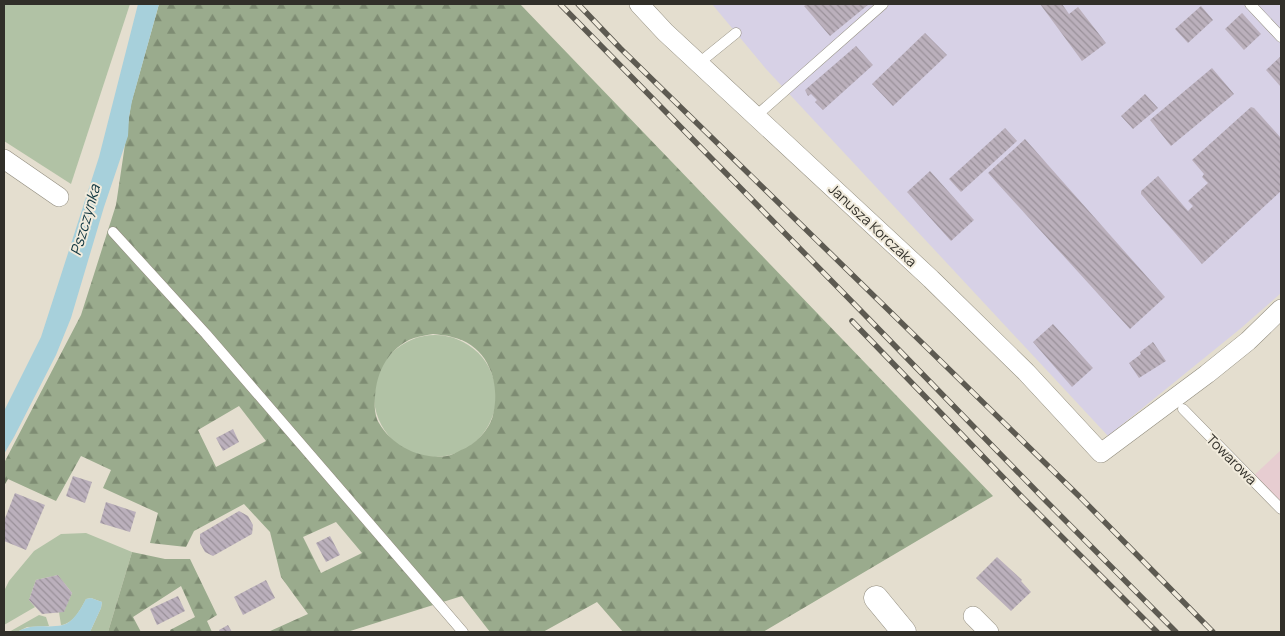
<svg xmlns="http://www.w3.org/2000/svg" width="1285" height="636" font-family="Manrope,sans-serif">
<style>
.commercial{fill:#e7cdd1}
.industrial{fill:#d7d1e6}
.grass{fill:#b1c2a5}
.forest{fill:url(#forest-firs);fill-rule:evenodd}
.water{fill:#a7d0db}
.building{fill:url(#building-back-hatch)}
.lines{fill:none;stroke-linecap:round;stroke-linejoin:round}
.service-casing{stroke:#918c7e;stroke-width:11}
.minor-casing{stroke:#918c7e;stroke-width:20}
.tertiary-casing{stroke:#918c7e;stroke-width:25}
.service{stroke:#fff;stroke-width:10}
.minor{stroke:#fff;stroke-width:19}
.tertiary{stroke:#fff;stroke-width:24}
.rail-casing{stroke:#5d5a51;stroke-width:5.5}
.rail{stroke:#f1ebdc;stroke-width:4;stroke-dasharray:11;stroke-linecap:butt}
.labels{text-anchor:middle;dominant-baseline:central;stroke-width:4;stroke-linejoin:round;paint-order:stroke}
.street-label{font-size:14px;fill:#312f29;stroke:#f1ebdc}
.water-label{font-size:15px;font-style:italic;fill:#103640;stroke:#f1ebdc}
</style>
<defs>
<pattern id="forest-firs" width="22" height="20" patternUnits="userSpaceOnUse" patternTransform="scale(1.25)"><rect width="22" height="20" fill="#9aab8d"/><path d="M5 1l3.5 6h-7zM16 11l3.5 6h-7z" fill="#7e8c73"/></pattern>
<pattern id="building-back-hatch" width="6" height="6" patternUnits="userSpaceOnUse" patternTransform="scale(1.25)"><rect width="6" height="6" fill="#bbb0bc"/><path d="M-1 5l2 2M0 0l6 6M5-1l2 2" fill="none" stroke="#999099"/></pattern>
</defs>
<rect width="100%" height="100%" fill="#e4decf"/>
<polygon class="commercial" points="1281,450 1281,506 1251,478"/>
<polygon class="industrial" points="712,4 1281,4 1281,293 1240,329 1108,436 766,69"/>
<g class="grass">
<polygon points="4,4 130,4 71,184 4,141"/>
<circle cx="435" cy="396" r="61"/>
<path d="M86,533L132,552L108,632H90L101,608L102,602L91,598L86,599C81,609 73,624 61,625L59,612L64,611L72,593L58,575L36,580L29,600L35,607L4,625V591L9,581L34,551L61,534Z"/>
<polygon points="39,615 46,617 49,626 27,627 17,632 9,632"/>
</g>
<g class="forest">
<path d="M159,4H520L993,496L763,632H623L597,602L543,632H490L462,596L347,632H268L308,614L281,577L270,532L244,504L194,531L186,547L150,543L158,513L103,488L111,470L81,456L56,501L8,479L4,486V463L81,315L116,205L131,104ZM433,334C439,335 446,335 452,337C488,345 501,382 493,415C490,429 475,445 461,450C457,452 452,455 447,456C421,460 392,446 379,423C375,417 374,405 375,397C376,372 389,347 414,338C420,336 427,335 433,334ZM239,406L266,441L216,467L198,430ZM336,522L362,553L321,573L303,537Z"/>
<polygon points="132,552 165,559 190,559 217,615 207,621 212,632 171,632 170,630 195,617 181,586 133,617 141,632 108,632"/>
</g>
<g class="water">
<polygon points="138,4 159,4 132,101 129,117 128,136 104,207 71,318 56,355 14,437 4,454 4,411 41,337 99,157"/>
<path d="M91,598L102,602L101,608L90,632H17C35,622 45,629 63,625C74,622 81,608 86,599Z"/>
</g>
<g class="building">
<polygon points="807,4 869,4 830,36 804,6"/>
<polygon points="1040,4 1062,4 1069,14 1078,7 1106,43 1082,61"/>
<polygon points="1201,6 1213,20 1188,43 1175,29"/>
<polygon points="1242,13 1261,34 1244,50 1225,29"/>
<polygon points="925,33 947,55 893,106 872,84"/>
<polygon points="856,46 873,65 823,110 815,102 817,100 811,94 808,96 805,90"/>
<polygon points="1281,56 1281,87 1266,70"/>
<polygon points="1212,68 1234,94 1171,146 1150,120"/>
<polygon points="1145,94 1158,108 1133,129 1121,116"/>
<polygon points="1251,107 1254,108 1281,138 1281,191 1202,264 1141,194 1141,191 1158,176 1188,211 1193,206 1188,201 1208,183 1202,177 1204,174 1192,160"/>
<polygon points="1005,128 1017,141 961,192 949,179"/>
<polygon points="1025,139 1165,297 1130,329 988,173"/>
<polygon points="930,171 974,220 951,241 907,192"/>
<polygon points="1053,324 1093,368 1072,387 1033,342"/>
<polygon points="1153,342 1166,361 1139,378 1129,363 1141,354 1140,352"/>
<polygon points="233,429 239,442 223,451 216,438"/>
<polygon points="73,476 92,482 85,503 66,496"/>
<polygon points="15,493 45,505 26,550 4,541 4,521"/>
<polygon points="106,502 136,512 130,532 100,523"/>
<polygon points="239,511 248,516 253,525 252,534 213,556 205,552 200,543 200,534"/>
<polygon points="330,536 340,555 326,562 316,543"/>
<polygon points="997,557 1022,580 1021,581 1031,592 1011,611 976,578"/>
<polygon points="58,575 72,593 64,612 42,614 29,600 36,580"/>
<polygon points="266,580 275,598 243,615 234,597"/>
<polygon points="178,596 185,611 157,625 150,609"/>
<polygon points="228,625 232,632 220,632 219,630"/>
</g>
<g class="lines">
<defs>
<g id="service">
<polyline points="1250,4 1281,37"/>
<polyline points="699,63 736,33"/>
<polyline points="756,116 883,4"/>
<polyline points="113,232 206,334 463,632"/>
<polyline points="1183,409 1281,509"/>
</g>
<g id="minor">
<polyline points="639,4 665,32 931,279 1026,372 1101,453 1207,374 1248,341 1281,309"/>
<polyline points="4,159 59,197"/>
<polyline points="973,616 989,632"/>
</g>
<polyline id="tertiary" points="876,598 904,632"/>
</defs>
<use href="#service" class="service-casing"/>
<use href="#minor" class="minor-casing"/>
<use href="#tertiary" class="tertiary-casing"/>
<use href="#service" class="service"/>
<use href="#minor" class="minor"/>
<use href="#tertiary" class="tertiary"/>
<defs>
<g id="rail">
<polyline points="560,4 864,314 1047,502 1176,632"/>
<polyline points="578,4 620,48 1081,498 1213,632"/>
<polyline points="852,321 1023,498 1157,632"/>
</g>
</defs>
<use href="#rail" class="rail-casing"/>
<use href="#rail" class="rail"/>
</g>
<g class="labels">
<g class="street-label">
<text transform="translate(873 225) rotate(43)">Janusza Korczaka</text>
<text transform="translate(1232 459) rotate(45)">Towarowa</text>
</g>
<g class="water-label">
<text transform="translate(85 220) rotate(-74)">Pszczynka</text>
</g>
</g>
<rect width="1285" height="636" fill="none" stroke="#312f29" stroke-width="10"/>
</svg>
